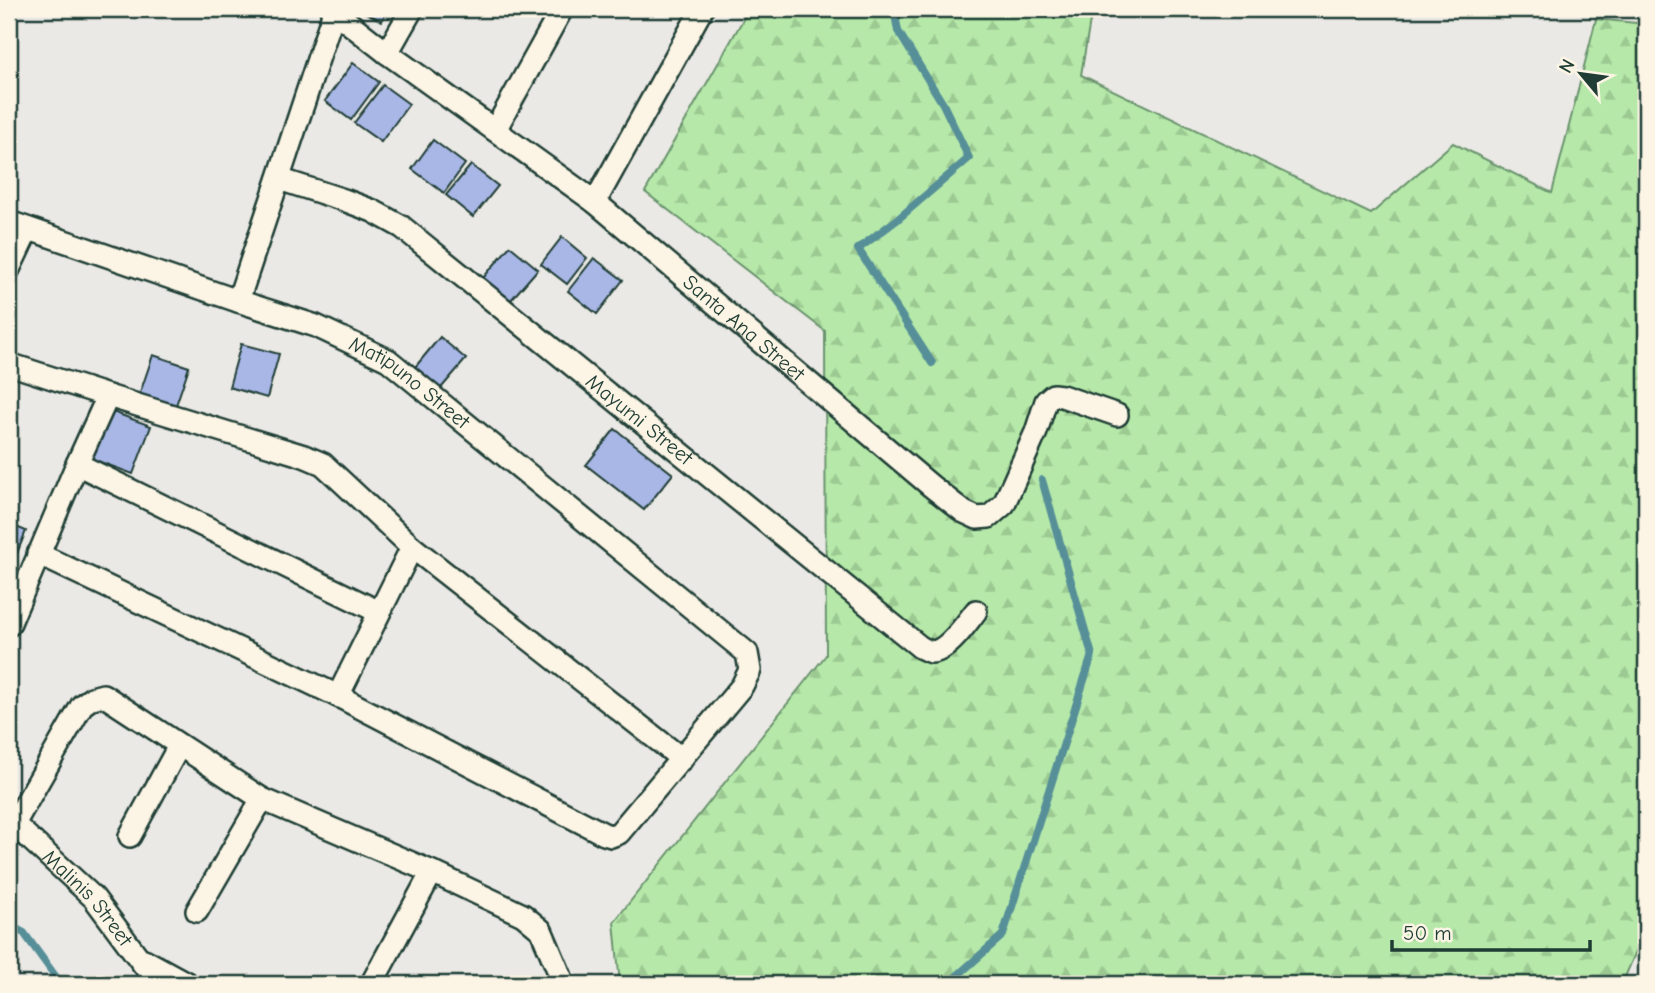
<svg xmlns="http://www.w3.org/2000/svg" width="1655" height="993" font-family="'Comic Neue',sans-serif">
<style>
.forest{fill:url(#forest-firs);stroke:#6a936e;stroke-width:2}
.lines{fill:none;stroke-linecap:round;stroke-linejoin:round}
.stream{stroke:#568f98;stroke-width:8}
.building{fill:#a9b7e7;stroke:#1f3d34;stroke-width:2}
.minor-casing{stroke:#1f3d34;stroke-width:26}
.minor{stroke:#fcf5e5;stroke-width:21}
.labels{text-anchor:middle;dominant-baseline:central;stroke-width:7;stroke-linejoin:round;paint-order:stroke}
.street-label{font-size:21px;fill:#1f3d34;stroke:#fcf5e5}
</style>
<defs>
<pattern id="forest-firs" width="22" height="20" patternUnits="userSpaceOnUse" patternTransform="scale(1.75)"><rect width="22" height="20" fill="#b6e9a9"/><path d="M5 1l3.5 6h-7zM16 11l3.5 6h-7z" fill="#9cc992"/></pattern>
</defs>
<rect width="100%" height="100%" fill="#ebe9e5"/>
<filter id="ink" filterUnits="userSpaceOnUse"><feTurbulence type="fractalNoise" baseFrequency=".0143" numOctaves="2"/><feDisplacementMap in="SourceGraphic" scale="14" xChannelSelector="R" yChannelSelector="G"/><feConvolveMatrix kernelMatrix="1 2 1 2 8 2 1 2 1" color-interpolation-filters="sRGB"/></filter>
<g filter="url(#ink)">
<polygon class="forest" points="749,9 1092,9 1081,75 1371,214 1453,143 1552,193 1596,19 1646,24 1646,928 1622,984 620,984 614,922 826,655 825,331 645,192"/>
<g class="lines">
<g class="stream">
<polyline points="894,9 898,31 943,104 969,158 898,219 858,249 932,363"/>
<polyline points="9,925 24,933 61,984"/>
<polyline points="948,984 1003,935 1092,655 1042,480"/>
</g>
</g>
<g class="building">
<polygon points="358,9 388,9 382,21"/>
<polygon points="353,63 379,82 351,120 325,101"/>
<polygon points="383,85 409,104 381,142 354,123"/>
<polygon points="433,140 465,164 444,193 412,169"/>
<polygon points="471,165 498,186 473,217 446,195"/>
<polygon points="562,237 587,258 567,284 541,264"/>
<polygon points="510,246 538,269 510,301 483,278"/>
<polygon points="594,258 623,280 597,314 568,291"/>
<polygon points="440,337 466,359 436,394 411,372"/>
<polygon points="241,344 279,354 267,398 229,387"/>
<polygon points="153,355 189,367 175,408 139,396"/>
<polygon points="110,411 151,426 133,474 92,459"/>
<polygon points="615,429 673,474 644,510 586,465"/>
<polygon points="9,524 26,531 13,563 9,562"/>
</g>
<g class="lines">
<defs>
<g id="minor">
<path id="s1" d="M331,9L387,53L595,202L931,486L964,512L977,518L989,517L1004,504L1036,432L1046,401L1053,395L1062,396L1117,415"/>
<polyline points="387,53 412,9"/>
<polyline points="495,130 562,9"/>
<path id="s2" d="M279,179L344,200L373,211L402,227L920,647C924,649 927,651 931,652C948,652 967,622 976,611"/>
<polyline points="595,202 702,9"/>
<path id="s3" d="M9,222L238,301L316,326L388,360L747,653L750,670L742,686L619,833L611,836L604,834L338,696L38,554"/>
<polyline points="9,269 28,229"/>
<polyline points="238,301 334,11"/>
<polyline points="9,364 108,396 304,456 323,464 412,547 682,759"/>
<polyline points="77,464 379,612"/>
<polyline points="9,625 77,464 108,396"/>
<polyline points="338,696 412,547"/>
<path id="s4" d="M9,822L14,824L94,898L158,984"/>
<polyline points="14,824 82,705 92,698 103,695 262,799 432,872 523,915 541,930 564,984"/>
<polyline points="130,836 179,746"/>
<polyline points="197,911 262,799"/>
<polyline points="144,960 188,984"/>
<polyline points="372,983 432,872"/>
</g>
</defs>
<use href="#minor" class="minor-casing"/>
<use href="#minor" class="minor"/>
</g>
</g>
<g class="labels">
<g class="street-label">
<text stroke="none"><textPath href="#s1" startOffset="522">Santa Ana Street</textPath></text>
<text stroke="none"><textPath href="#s3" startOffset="434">Matipuno Street</textPath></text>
<text stroke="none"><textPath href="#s2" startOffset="438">Mayumi Street</textPath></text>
<text stroke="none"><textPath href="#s4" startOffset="110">Malinis Street</textPath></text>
</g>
</g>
<rect width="1655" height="993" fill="none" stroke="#fcf5e5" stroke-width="35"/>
<rect x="18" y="18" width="1620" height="958" fill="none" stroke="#1f3d34" stroke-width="2.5" filter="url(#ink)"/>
<g transform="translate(1581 74) rotate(299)" stroke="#fcf5e5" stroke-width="5" paint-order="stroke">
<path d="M0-5L12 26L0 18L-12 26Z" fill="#1f3d34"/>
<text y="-10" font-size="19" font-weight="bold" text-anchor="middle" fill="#1f3d34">N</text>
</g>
<path d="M1392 940v10h198v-10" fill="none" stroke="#1f3d34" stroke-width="3.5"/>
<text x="1403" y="940" font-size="21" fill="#1f3d34" stroke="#fcf5e5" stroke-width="5" paint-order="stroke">50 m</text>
</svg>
